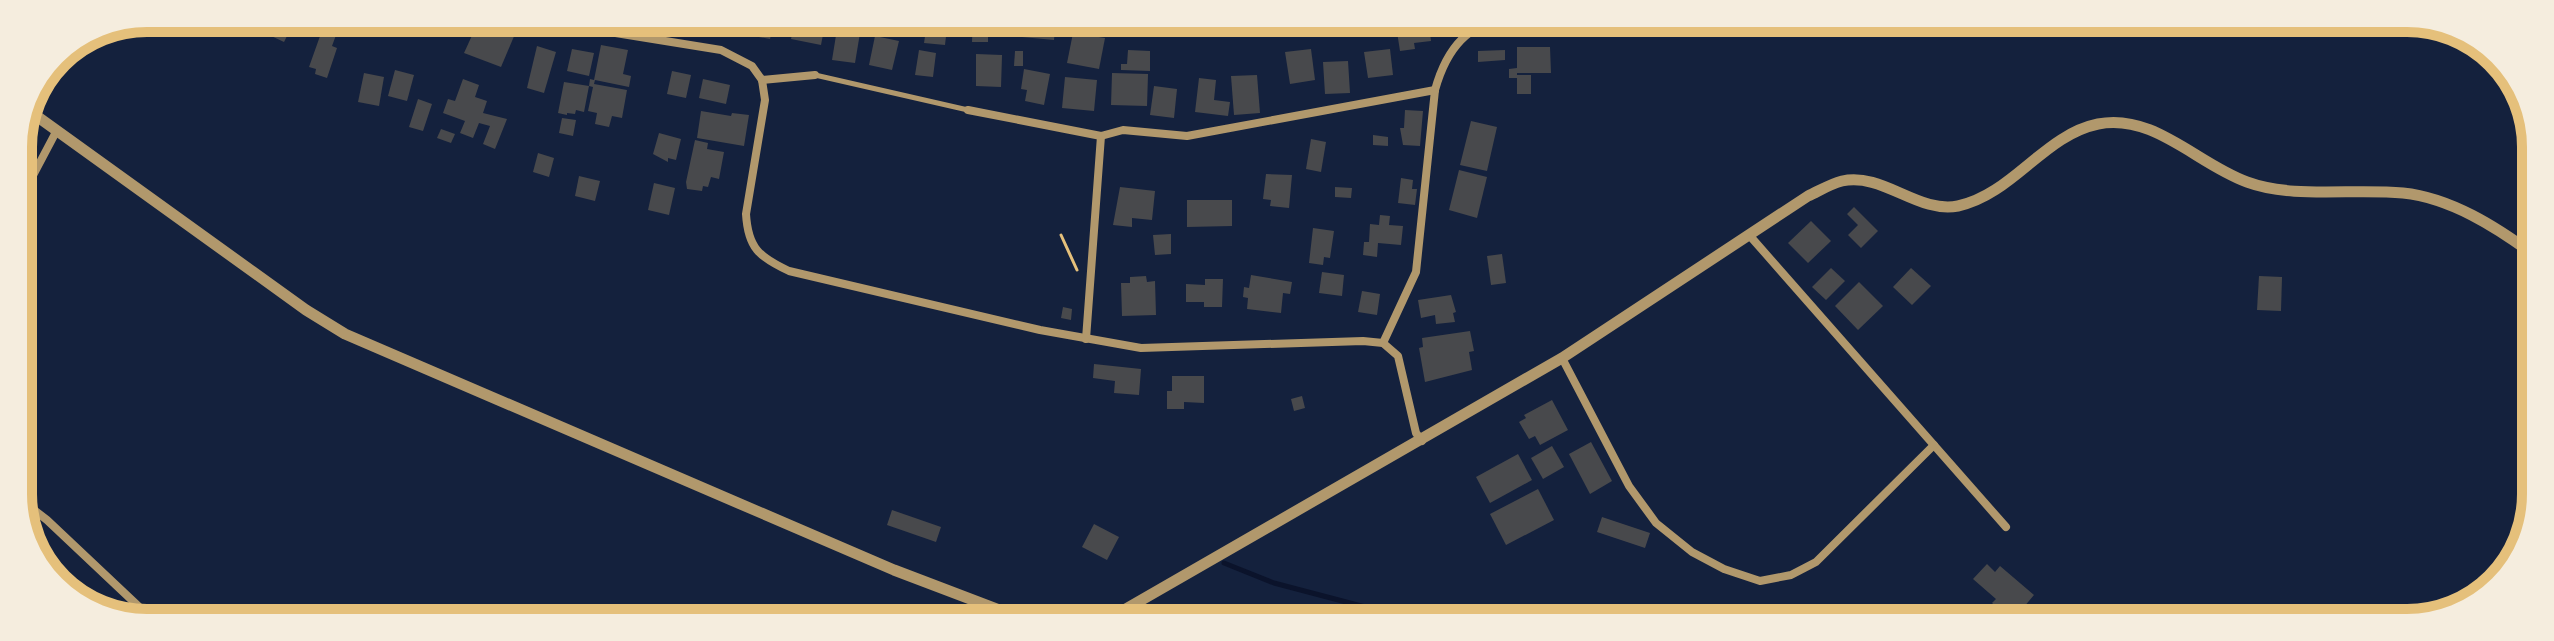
<svg xmlns="http://www.w3.org/2000/svg" width="2554" height="641" font-family="'Nunito Sans',sans-serif">
<style>
.lines{fill:none;stroke-linecap:round;stroke-linejoin:round}
.stream{stroke:#0b132b;stroke-width:5}
.building{fill:#48494c}
.path{stroke:#e5c07b;stroke-width:3}
.service{stroke:#b1986c;stroke-width:5}
.minor{stroke:#b1986c;stroke-width:8}
.tertiary{stroke:#b1986c;stroke-width:11}
.rim{fill:none;stroke:#e5c07b;stroke-width:10}
</style>
<rect width="100%" height="100%" fill="#14213d"/>
<g class="lines">
<polyline class="stream" points="1224,563 1274,583 1422,622"/>
</g>
<g class="building">
<polygon points="243,18 262,18 254,34 239,26"/>
<polygon points="280,18 294,22 284,42 267,34"/>
<polygon points="480,18 515,34 501,67 464,53"/>
<polygon points="751,19 775,19 770,39 748,35"/>
<polygon points="796,19 826,19 821,45 791,39"/>
<polygon points="934,19 948,19 945,45 924,43 927,23 933,24"/>
<polygon points="973,19 988,19 988,42 972,42"/>
<polygon points="1024,19 1056,19 1054,40 1022,37"/>
<polygon points="1074,19 1105,19 1104,24 1096,23 1095,32 1073,30"/>
<polygon points="1125,19 1142,19 1143,37 1125,37"/>
<polygon points="1395,19 1428,19 1431,41 1414,43 1415,49 1400,51"/>
<polygon points="325,22 339,27 332,46 337,48 327,78 315,74 316,69 309,67"/>
<polygon points="1375,22 1376,33 1363,35 1362,24"/>
<polygon points="838,23 861,27 855,63 832,60"/>
<polygon points="1073,33 1105,38 1099,69 1067,63"/>
<polygon points="875,36 899,41 892,70 869,65"/>
<polygon points="601,45 628,50 623,74 631,76 629,87 595,80 594,84 627,90 622,118 612,116 609,127 595,124 597,113 588,111 593,87 589,86 590,79 594,80"/>
<polygon points="537,46 556,52 544,93 527,88"/>
<polygon points="1517,47 1550,47 1551,73 1517,73 1517,75 1531,75 1531,94 1517,94 1517,78 1509,78 1509,69 1517,68"/>
<polygon points="572,49 594,53 589,76 567,71"/>
<polygon points="1311,49 1315,80 1290,84 1285,52"/>
<polygon points="1390,49 1393,75 1368,78 1364,52"/>
<polygon points="919,50 936,53 933,77 915,75"/>
<polygon points="1128,50 1150,51 1150,71 1121,70 1121,64 1127,64"/>
<polygon points="1505,50 1505,60 1478,62 1478,51"/>
<polygon points="1015,51 1023,51 1023,66 1014,66"/>
<polygon points="976,54 1002,55 1001,87 976,86"/>
<polygon points="1348,61 1350,93 1325,94 1323,62"/>
<polygon points="1024,69 1050,74 1044,105 1025,101 1027,90 1021,89"/>
<polygon points="395,70 414,75 407,101 388,96"/>
<polygon points="672,71 691,75 686,98 667,94"/>
<polygon points="364,73 384,77 379,106 358,102"/>
<polygon points="1112,73 1148,74 1147,106 1111,105"/>
<polygon points="1257,75 1260,113 1234,115 1231,76"/>
<polygon points="1065,77 1097,80 1094,111 1062,108"/>
<polygon points="1199,78 1216,80 1214,100 1230,102 1228,116 1195,112"/>
<polygon points="463,79 479,85 475,97 487,101 483,113 507,119 495,149 483,144 490,126 479,123 473,138 460,133 465,121 443,113 448,99 455,101"/>
<polygon points="703,79 730,85 726,104 699,98"/>
<polygon points="564,82 589,86 584,112 576,110 575,114 567,113 567,115 558,113"/>
<polygon points="1154,86 1177,89 1174,118 1150,115"/>
<polygon points="418,99 432,104 423,131 409,127"/>
<polygon points="1405,110 1423,111 1420,146 1403,145 1400,128 1404,128"/>
<polygon points="701,111 731,116 732,113 749,115 744,146 697,138"/>
<polygon points="562,118 576,120 573,136 559,133"/>
<polygon points="1471,121 1497,127 1487,171 1460,165"/>
<polygon points="441,129 455,134 451,143 437,138"/>
<polygon points="659,133 681,139 676,160 668,158 668,162 653,154"/>
<polygon points="1373,135 1388,137 1388,146 1373,145"/>
<polygon points="1311,139 1326,142 1321,172 1306,169"/>
<polygon points="695,140 708,143 707,149 724,152 719,179 711,177 708,187 703,186 702,191 687,189 686,182"/>
<polygon points="538,153 554,158 549,177 533,172"/>
<polygon points="1459,170 1487,177 1477,218 1449,210"/>
<polygon points="1266,174 1292,175 1289,208 1270,206 1271,200 1263,199"/>
<polygon points="579,176 600,181 595,201 575,196"/>
<polygon points="1401,178 1413,180 1412,189 1417,189 1415,205 1398,203"/>
<polygon points="654,183 675,188 669,215 648,210"/>
<polygon points="1120,187 1155,191 1152,220 1132,218 1132,227 1113,225"/>
<polygon points="1335,187 1352,188 1351,198 1335,197"/>
<polygon points="1187,200 1232,200 1232,226 1187,227"/>
<polygon points="1854,207 1878,231 1861,248 1848,235 1858,225 1847,214"/>
<polygon points="1380,215 1390,216 1389,225 1403,226 1401,245 1378,243 1377,257 1363,255 1364,242 1369,242 1370,224 1379,225"/>
<polygon points="1811,221 1831,241 1808,263 1788,243"/>
<polygon points="1313,228 1334,231 1330,258 1324,257 1323,265 1309,263"/>
<polygon points="1171,234 1171,254 1155,255 1153,235"/>
<polygon points="1502,254 1506,283 1491,285 1487,256"/>
<polygon points="1831,268 1845,281 1826,300 1812,287"/>
<polygon points="1911,268 1931,286 1912,305 1893,287"/>
<polygon points="1322,272 1344,275 1342,296 1319,293"/>
<polygon points="1251,275 1292,282 1290,294 1283,293 1281,313 1247,309 1248,298 1243,297 1244,287 1249,288"/>
<polygon points="1146,276 1147,282 1155,281 1156,315 1122,316 1121,283 1130,283 1130,277"/>
<polygon points="2259,276 2282,277 2281,311 2257,310"/>
<polygon points="1205,279 1223,279 1222,307 1204,307 1204,302 1186,302 1186,284 1205,285"/>
<polygon points="1859,282 1883,306 1858,330 1835,306"/>
<polygon points="1362,291 1380,294 1377,315 1358,312"/>
<polygon points="1451,295 1456,312 1453,313 1455,322 1436,324 1435,315 1421,318 1418,300"/>
<polygon points="1063,307 1072,309 1071,320 1061,318"/>
<polygon points="1470,331 1474,351 1469,352 1472,370 1425,382 1419,348 1423,347 1422,338"/>
<polygon points="1094,364 1141,369 1139,395 1114,393 1115,381 1093,378"/>
<polygon points="1172,376 1204,376 1204,403 1184,402 1184,409 1167,409 1167,391 1172,391"/>
<polygon points="1302,396 1305,408 1294,411 1291,399"/>
<polygon points="1552,400 1568,430 1540,445 1535,436 1529,439 1519,422 1526,418 1524,415"/>
<polygon points="1591,442 1612,481 1590,494 1569,454"/>
<polygon points="1552,446 1564,467 1543,479 1531,458"/>
<polygon points="1518,454 1532,480 1490,503 1476,477"/>
<polygon points="1538,489 1554,520 1506,545 1490,514"/>
<polygon points="892,510 941,527 936,542 887,525"/>
<polygon points="1602,517 1650,533 1645,548 1597,532"/>
<polygon points="1094,524 1119,537 1107,560 1082,547"/>
<polygon points="1987,564 1995,572 2000,566 2034,595 2012,621 1992,603 1996,599 1973,579"/>
</g>
<g class="lines">
<polyline class="path" points="1061,235 1077,270"/>
<polyline class="service" points="815,75 968,110"/>
<g class="minor">
<path d="M550,18L566,25L721,50L752,66L762,80L765,100L746,214C748,248 759,257 789,271L1040,330L1141,348L1363,341L1383,343L1398,356L1416,433L1422,441"/>
<polyline points="1517,20 1559,27 1627,32 1643,28 1651,20"/>
<polyline points="762,80 815,75"/>
<polyline points="968,110 1101,136 1123,130 1187,136 1435,90"/>
<polyline points="19,202 57,130"/>
<polyline points="1750,236 2006,527"/>
<polyline points="1086,339 1101,136"/>
<path d="M1383,343L1416,272L1435,90C1445,54 1465,23 1505,20"/>
<polyline points="1562,358 1629,486 1656,523 1692,552 1724,569 1760,581 1791,575 1816,562 1934,445"/>
<polyline points="20,499 47,520 153,620"/>
</g>
<g class="tertiary">
<polyline points="31,112 306,310 345,334 894,570 1028,621"/>
<path d="M1105,621L1562,358L1808,196C1819,191 1830,184 1842,181C1883,172 1918,214 1958,206C2013,194 2044,135 2098,124C2154,113 2197,164 2247,182C2293,199 2353,188 2403,193C2451,198 2496,227 2533,254"/>
</g>
</g>
<path d="M0 0H2554V641H0ZM147 32H2407A115 115 0 0 1 2522 147V494A115 115 0 0 1 2407 609H147A115 115 0 0 1 32 494V147A115 115 0 0 1 147 32Z" fill="#f5edde" fill-rule="evenodd"/>
<path class="rim" d="M147 32H2407A115 115 0 0 1 2522 147V494A115 115 0 0 1 2407 609H147A115 115 0 0 1 32 494V147A115 115 0 0 1 147 32Z"/>
</svg>
